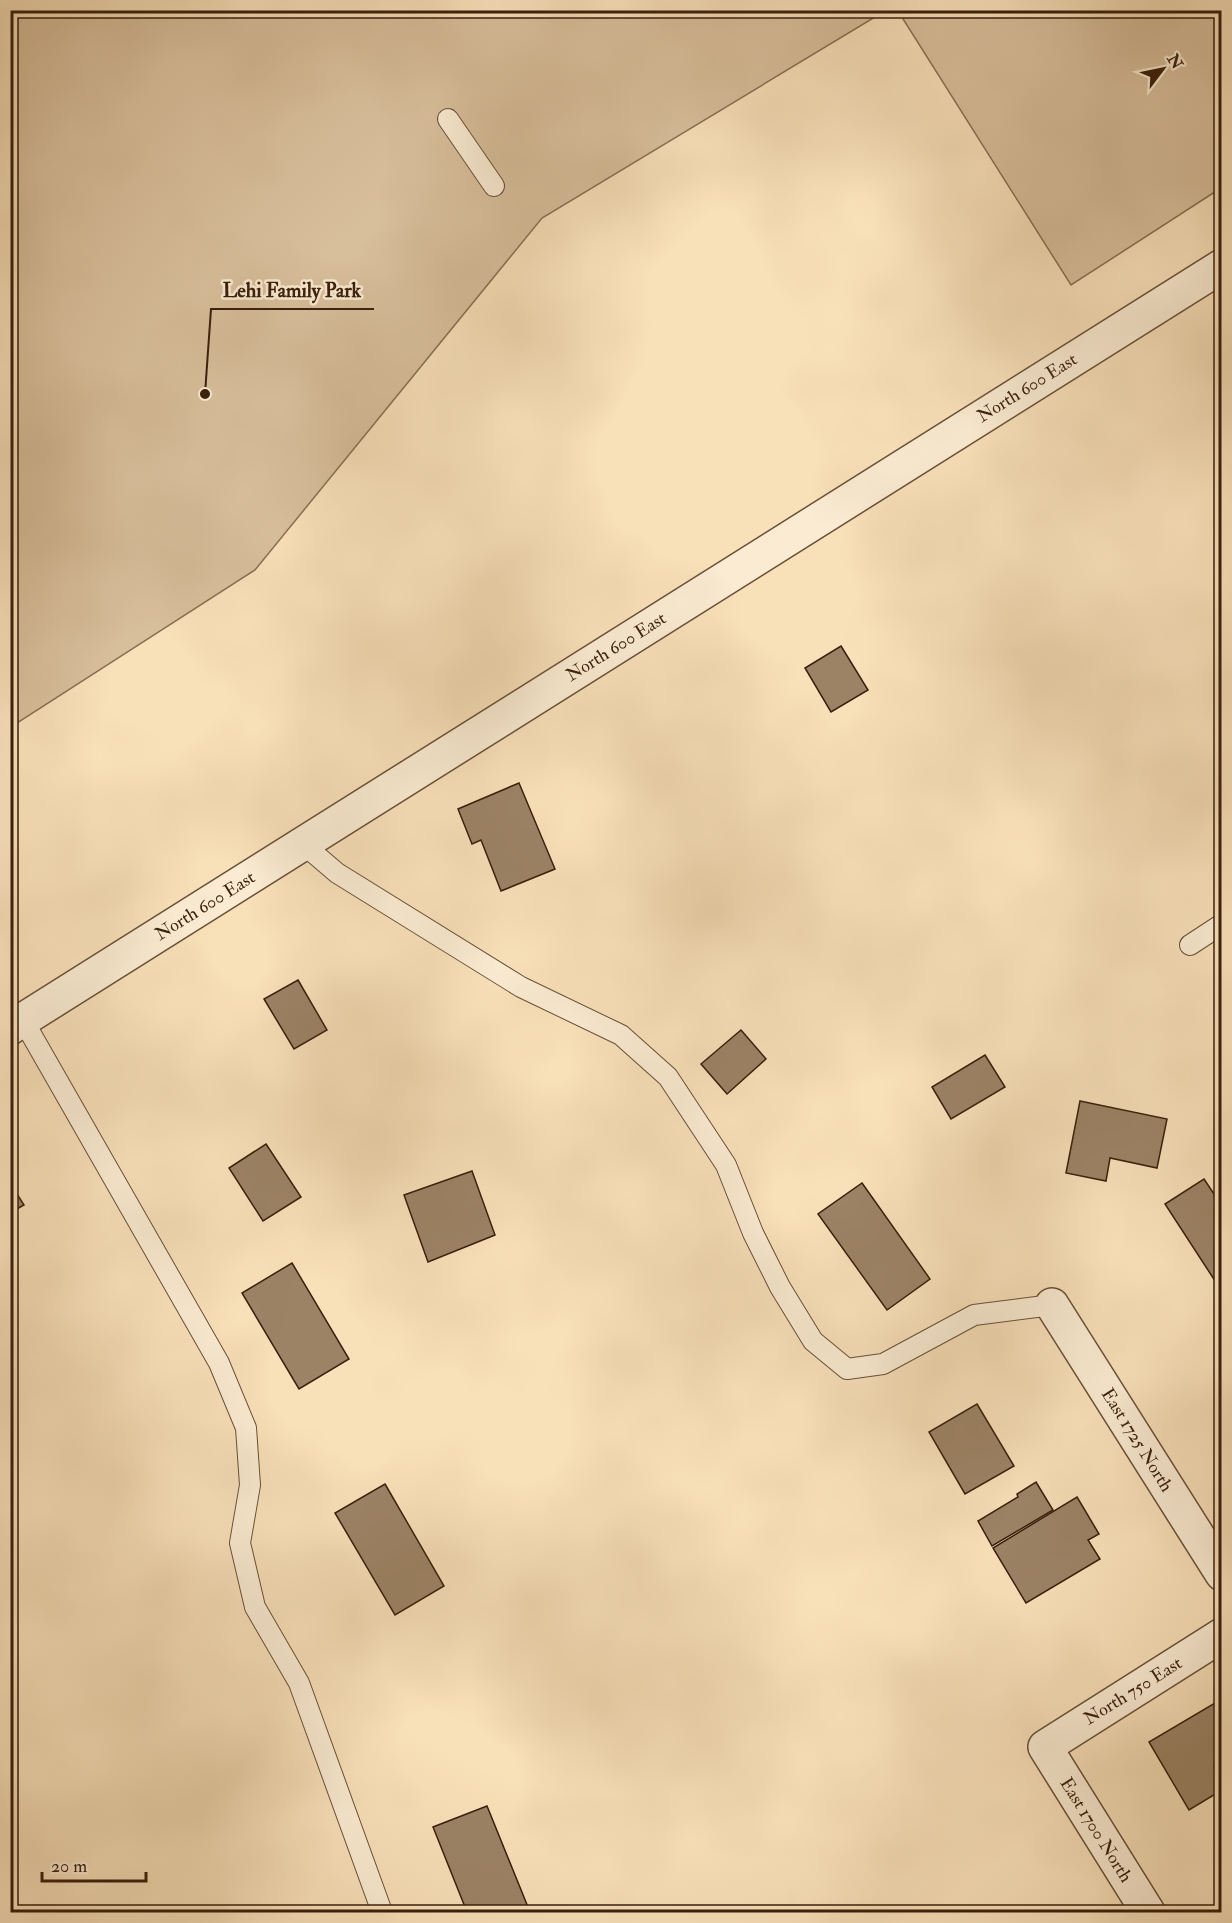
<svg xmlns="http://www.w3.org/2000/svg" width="1232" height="1923" font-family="'IM FELL Double Pica',serif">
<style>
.green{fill:#d8bf9c;stroke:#886f54;stroke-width:1.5}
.building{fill:#9c8366;stroke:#391f0c;stroke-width:1.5}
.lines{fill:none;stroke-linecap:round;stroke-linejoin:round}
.service-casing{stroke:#694f37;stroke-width:22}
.minor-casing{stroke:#694f37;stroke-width:36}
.tertiary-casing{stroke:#694f37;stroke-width:36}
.service{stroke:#faebd2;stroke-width:20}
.minor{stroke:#faebd2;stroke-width:33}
.tertiary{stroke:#faebd2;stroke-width:33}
.labels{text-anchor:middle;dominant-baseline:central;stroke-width:5;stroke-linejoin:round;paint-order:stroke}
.street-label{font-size:18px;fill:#391f0c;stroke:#faebd2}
.leader{fill:none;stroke:#391f0c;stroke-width:2}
.callout-dot{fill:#391f0c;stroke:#faebd2;stroke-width:2}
.callout-label{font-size:20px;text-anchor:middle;font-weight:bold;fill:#391f0c;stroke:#faebd2;stroke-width:5;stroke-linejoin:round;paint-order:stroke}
</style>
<rect width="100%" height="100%" fill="#f8e0b9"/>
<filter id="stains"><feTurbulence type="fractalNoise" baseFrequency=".00333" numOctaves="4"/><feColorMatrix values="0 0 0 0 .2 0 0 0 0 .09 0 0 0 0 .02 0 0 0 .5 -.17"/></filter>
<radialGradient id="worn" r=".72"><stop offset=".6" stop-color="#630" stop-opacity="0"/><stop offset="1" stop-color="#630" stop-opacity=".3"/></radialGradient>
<g class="green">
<polygon points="11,11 885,11 542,218 255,570 11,727"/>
<polygon points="898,11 1221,11 1221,188 1071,285"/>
</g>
<g class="building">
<polygon points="841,646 868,690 831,712 805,668"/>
<polygon points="519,783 555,869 501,891 481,840 472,844 458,809"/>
<polygon points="298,980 327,1030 294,1049 264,999"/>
<polygon points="741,1030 766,1059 727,1094 701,1064"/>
<polygon points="985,1055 1005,1087 951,1119 932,1087"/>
<polygon points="1080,1101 1167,1119 1157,1168 1110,1158 1106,1181 1066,1173"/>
<polygon points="266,1144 301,1197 263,1221 229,1168"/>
<polygon points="472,1171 495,1235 428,1262 404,1195"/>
<polygon points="1204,1179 1222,1206 1222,1286 1219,1287 1165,1204"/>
<polygon points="10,1183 24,1205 10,1213"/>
<polygon points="862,1183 930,1279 887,1310 818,1214"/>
<polygon points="292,1263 349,1359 299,1389 242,1293"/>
<polygon points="977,1404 1014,1466 965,1494 929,1432"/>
<polygon points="1036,1482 1053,1510 992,1546 978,1521 1018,1497 1017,1494"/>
<polygon points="385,1484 444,1586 395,1615 335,1513"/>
<polygon points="1077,1497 1099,1534 1088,1540 1100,1559 1026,1603 993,1548"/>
<polygon points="1215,1703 1222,1715 1222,1762 1214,1766 1222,1779 1222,1790 1189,1810 1149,1742"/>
<polygon points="487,1806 530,1912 467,1912 433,1827"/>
</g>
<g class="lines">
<defs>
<g id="service">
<polyline points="448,119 494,186"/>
<polyline points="303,844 337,873 521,987 621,1035 668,1077 726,1165 753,1233 780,1287 813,1341 847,1369 883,1364 974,1315 1052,1305"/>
<polyline points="1190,945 1222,924"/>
<polyline points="23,1020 219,1363 246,1428 250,1485 240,1543 255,1607 299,1683 382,1912"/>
</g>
<g id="minor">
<polyline points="1052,1305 1222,1574"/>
<polyline points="1148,1912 1045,1747 1222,1635"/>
</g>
<polyline id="tertiary" points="10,1028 1222,266"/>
</defs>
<use href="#service" class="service-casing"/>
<use href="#minor" class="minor-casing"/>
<use href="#tertiary" class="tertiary-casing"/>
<use href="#service" class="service"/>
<use href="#minor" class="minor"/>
<use href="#tertiary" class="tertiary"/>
</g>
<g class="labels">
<g class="street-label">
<text transform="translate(1027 388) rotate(-32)">North 600 East</text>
<text transform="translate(616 647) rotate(-32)">North 600 East</text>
<text transform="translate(205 906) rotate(-32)">North 600 East</text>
<text transform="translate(1137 1440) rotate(58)">East 1725 North</text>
<text transform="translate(1133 1691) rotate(-32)">North 750 East</text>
<text transform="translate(1096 1830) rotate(58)">East 1700 North</text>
</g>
</g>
<path class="leader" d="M205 394L211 309H374"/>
<circle class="callout-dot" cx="205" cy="394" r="6"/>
<g class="callout-label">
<text x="292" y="297">Lehi Family Park</text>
</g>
<rect width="1232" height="1923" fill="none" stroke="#f8e0b9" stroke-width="36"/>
<rect x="12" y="12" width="1208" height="1899" fill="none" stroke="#391f0c" stroke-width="3"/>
<rect x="18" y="18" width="1196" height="1887" fill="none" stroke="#391f0c" stroke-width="1.5"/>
<g transform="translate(1163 69) rotate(58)" stroke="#faebd2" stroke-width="4.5" paint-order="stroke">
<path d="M0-4.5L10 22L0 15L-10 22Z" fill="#391f0c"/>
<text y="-9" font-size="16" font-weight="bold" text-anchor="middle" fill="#391f0c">N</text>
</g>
<path d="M42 1872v9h104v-9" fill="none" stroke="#391f0c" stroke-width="3"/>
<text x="51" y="1872" font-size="18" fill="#391f0c" stroke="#faebd2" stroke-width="4.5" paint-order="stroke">20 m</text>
<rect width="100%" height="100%" filter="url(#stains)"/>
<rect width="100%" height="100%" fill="url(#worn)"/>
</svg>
